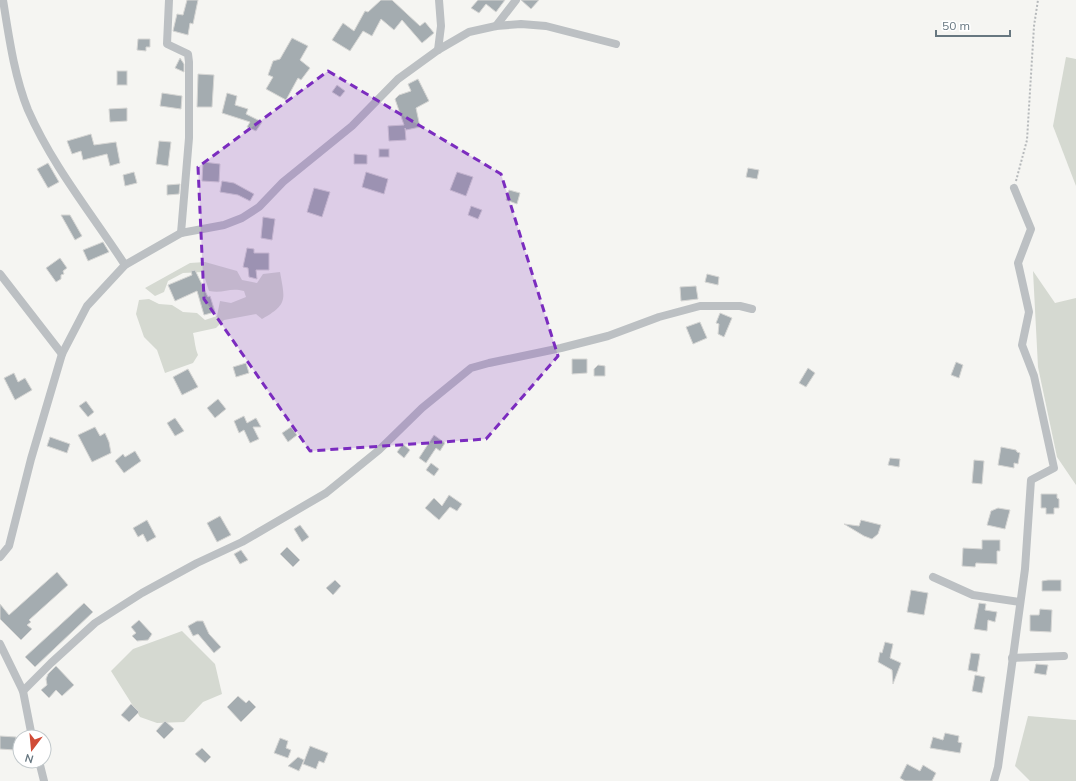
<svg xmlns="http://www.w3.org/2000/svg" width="1076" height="781" font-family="Mulish,sans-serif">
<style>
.green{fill:#d5d9d1}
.building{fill:#a4acb0;stroke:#d6d6d4}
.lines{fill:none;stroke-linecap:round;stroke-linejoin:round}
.path{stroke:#b6b9bb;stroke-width:2;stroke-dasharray:2 2;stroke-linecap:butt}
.street{stroke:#bcc0c3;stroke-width:8}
.marked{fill:#7b2cbf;fill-opacity:0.2;stroke:#7b2cbf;stroke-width:3;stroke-dasharray:8 5;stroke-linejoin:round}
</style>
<rect width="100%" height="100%" fill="#f5f5f2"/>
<g class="green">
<polygon points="1066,57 1076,59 1076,186 1053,126"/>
<path d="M205,262L237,271L242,280L257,283L263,274L280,272C285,300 288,304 262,319L256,314L224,320L216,328L193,333C195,341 195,348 198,355L193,363L165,373L157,350L144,337L136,314L139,300L149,299L159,304L172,305L183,312L197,313L205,320L217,316L220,301L231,303L246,297L244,291C229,287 224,294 209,291L203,272L183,273L168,281L164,292L155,296L145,288L190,263Z"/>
<polygon points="1033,271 1055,303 1076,298 1076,485 1057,457 1038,367"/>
<polygon points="182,631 215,664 222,694 203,702 184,722 157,723 140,717 111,671 133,649"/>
<polygon points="1028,716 1076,720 1076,781 1030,781 1015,766"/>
</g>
<g class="building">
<polygon points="187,0 198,0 193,24 190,23 188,35 173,31 177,14 183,15"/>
<polygon points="381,0 392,0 420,26 425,22 434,33 422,43 402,20 394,30 381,19 372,36 363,31 350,51 332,40 343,23 354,31 365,11 368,12"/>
<polygon points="478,0 505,0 496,12 486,4 479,13 471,8"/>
<polygon points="521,0 539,0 531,9"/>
<polygon points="292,38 308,46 300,60 310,68 301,80 298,78 286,100 266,89 273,77 268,75 273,61 280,59"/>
<polygon points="138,39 150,39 150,47 146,47 146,51 137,50"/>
<polygon points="180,58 184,64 184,72 175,68"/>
<rect x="117" y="71" width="10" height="14"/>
<polygon points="198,74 214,75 212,107 197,107"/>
<polygon points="418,79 429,101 416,108 420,127 406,130 405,128 406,140 389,141 388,126 404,125 395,99 399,95 411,91 408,84"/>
<polygon points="337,85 345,91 340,97 332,92"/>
<polygon points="162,93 182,96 181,109 160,106"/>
<polygon points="227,93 237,96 235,105 248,109 246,114 262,122 256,131 247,127 250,122 222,113"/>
<polygon points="127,108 127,121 110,122 109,109"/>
<polygon points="91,134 94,145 116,142 120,163 110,166 107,154 83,160 81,151 72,154 67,141"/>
<polygon points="159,141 171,142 168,166 156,164"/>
<rect x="379" y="149" width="10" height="8"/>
<polygon points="354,154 367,155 367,164 354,164"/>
<polygon points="203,162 220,164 219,182 202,181"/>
<polygon points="48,163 59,182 48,188 37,169"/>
<polygon points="748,168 759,170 757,179 746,177"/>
<polygon points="134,172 137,183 125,186 123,175"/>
<polygon points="366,172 388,179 384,194 362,187"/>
<polygon points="457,172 473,177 466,196 450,190"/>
<polygon points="222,181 234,183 254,194 250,201 238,195 220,192"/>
<polygon points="180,184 179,194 167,195 167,185"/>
<polygon points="314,188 330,192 322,217 307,212"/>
<polygon points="509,190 520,193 517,204 506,200"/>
<polygon points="471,206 482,210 478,219 468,215"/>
<polygon points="61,215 70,215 82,236 75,240"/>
<polygon points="263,217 275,219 272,240 261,238"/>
<polygon points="103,242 109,252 88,261 83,250"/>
<polygon points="247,248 254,249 254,253 269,253 269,270 256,270 257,279 249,277 248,268 243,267"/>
<polygon points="60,258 67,268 63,271 64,274 61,275 61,279 56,282 46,268"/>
<polygon points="195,270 208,297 210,296 215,312 204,315 197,291 175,301 168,285 192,275 191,271"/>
<polygon points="707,274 719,277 718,285 705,282"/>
<polygon points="696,286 698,299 681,301 680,287"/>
<polygon points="720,313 732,318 724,337 718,334 719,324 716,323"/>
<polygon points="700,322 707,338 693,344 686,327"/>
<polygon points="572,359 587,359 587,373 572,374"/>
<polygon points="956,362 963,365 959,378 951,375"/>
<polygon points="246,363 249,373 236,377 233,367"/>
<polygon points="598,365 605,366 605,376 594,376 594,369"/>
<polygon points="808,368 815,373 806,387 799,383"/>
<polygon points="188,369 198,387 182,395 173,377"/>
<polygon points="14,373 18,382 25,378 32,390 15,400 4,378"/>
<polygon points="218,399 226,409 215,418 207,408"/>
<polygon points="86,401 94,412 88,417 79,406"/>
<polygon points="244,416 247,423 256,418 261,427 253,427 259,439 250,443 244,430 239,433 234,421"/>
<polygon points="175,418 184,431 175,436 167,423"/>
<polygon points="95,427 100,436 105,433 109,442 111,453 92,462 78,435"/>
<polygon points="291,427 297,435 288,442 282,433"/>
<polygon points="434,435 445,443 440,451 436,448 426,463 419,458"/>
<polygon points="50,437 70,444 67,453 47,446"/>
<polygon points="403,444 410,450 404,458 397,452"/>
<polygon points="1001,447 1016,450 1017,452 1020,453 1018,464 1014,463 1014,468 998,465"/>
<polygon points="135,451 141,461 124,473 115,461 123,454 125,457"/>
<polygon points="890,458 900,459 899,467 888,465"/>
<polygon points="974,460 984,461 982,484 972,483"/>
<polygon points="431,463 439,469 434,476 426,470"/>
<polygon points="1041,494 1057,494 1057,498 1059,499 1059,508 1054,508 1054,514 1046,514 1046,508 1041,508"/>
<polygon points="449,495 462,504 457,511 450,507 439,520 425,508 434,498 442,506"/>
<polygon points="998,508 1010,510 1005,529 987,525 991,511"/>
<polygon points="220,516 231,535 217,542 207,523"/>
<polygon points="147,520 156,537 147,542 143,534 138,537 133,528"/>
<polygon points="861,520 881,525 878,534 872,539 864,536 844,524 859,526"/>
<polygon points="300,525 309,537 302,542 294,529"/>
<polygon points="982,540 1000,540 1000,551 997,551 997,564 976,563 975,567 962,566 963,548 982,549"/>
<polygon points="287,547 300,560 293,567 280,554"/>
<polygon points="241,550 248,560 240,564 234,554"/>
<polygon points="57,572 68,585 29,620 31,622 27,625 32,629 21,640 0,619 0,604 9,615"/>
<polygon points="335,580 341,586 333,595 326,588"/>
<polygon points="1048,580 1061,580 1061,591 1042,591 1042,581"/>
<polygon points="911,590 928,593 924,615 907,612"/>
<polygon points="84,603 93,612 35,667 25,657"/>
<polygon points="979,603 986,604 985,610 997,612 995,622 988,620 987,631 974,629"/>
<polygon points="1040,609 1052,610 1051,632 1030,631 1030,615 1039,615"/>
<polygon points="139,620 152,634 148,640 137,641 132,636 136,633 131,627"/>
<polygon points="197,621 203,621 209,634 221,647 214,653 198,634 193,636 188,626"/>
<polygon points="885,642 893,644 890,658 901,663 893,684 892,670 878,662 880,652 882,653"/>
<polygon points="971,653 980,654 977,672 968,670"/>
<polygon points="1036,664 1048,665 1046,675 1034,673"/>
<polygon points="56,666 74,685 62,696 56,690 49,698 41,690 47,685 46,679 48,674"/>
<polygon points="975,675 985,677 982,693 972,691"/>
<polygon points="238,696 246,703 249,700 256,707 241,722 227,707"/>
<polygon points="131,704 139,712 129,722 121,715"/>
<polygon points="165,721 174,729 164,739 156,731"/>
<polygon points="945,733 959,736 958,742 962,743 960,753 930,748 933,737 943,740"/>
<polygon points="0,736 16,737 15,750 0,749"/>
<polygon points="280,738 288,741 286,748 291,750 288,758 274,753"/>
<polygon points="310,746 328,753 324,763 319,761 316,769 303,764"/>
<polygon points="202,748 211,757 205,763 195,754"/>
<polygon points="298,757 304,760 299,771 288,766"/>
<polygon points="907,764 920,771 923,765 936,773 932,781 905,781 900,778"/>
</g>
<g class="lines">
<polyline class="path" points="1016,181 1027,140 1034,26 1038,0"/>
<g class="street">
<path d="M3,0C9,37 14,75 28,110C53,167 92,214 125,265"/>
<polyline points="169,0 167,44 188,54 189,62 189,138 181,233"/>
<polyline points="496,26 516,0"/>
<polyline points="438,50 441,26 439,0"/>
<polyline points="0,274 62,354"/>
<polyline points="0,557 9,546 31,459 62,354 87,306 125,265 181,233 224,225 242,218 259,207 283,182 352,126 398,79 438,50 469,32 496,26 521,24 546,26 616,44"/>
<polyline points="933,577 973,595 1020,602"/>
<polyline points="0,644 23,691 32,737"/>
<polyline points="1012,658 1064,656"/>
<polyline points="23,691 51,663 95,623 142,593 197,563 242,542 326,493 379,450 422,408 471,368 489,363 561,348 608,336 659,317 700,306 740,306 752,309"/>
<polyline points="39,761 44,781"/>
<polyline points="994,781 998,767 1025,569 1031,480 1054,468 1034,376 1022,345 1029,312 1018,263 1031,229 1014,188"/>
</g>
</g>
<path class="marked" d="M328,71L501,174L558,356L486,439L310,451L204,299L198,167Z"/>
<g transform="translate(32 749) rotate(196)"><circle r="19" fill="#ffffff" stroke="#c2c9cc"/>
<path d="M0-3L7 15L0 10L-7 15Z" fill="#d04b36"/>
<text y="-6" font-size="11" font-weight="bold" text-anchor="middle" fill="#677780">N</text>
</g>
<path d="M936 30v6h74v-6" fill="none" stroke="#677780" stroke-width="2"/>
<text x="942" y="30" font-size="12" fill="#677780" stroke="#ffffff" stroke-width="3" paint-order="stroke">50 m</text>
</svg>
